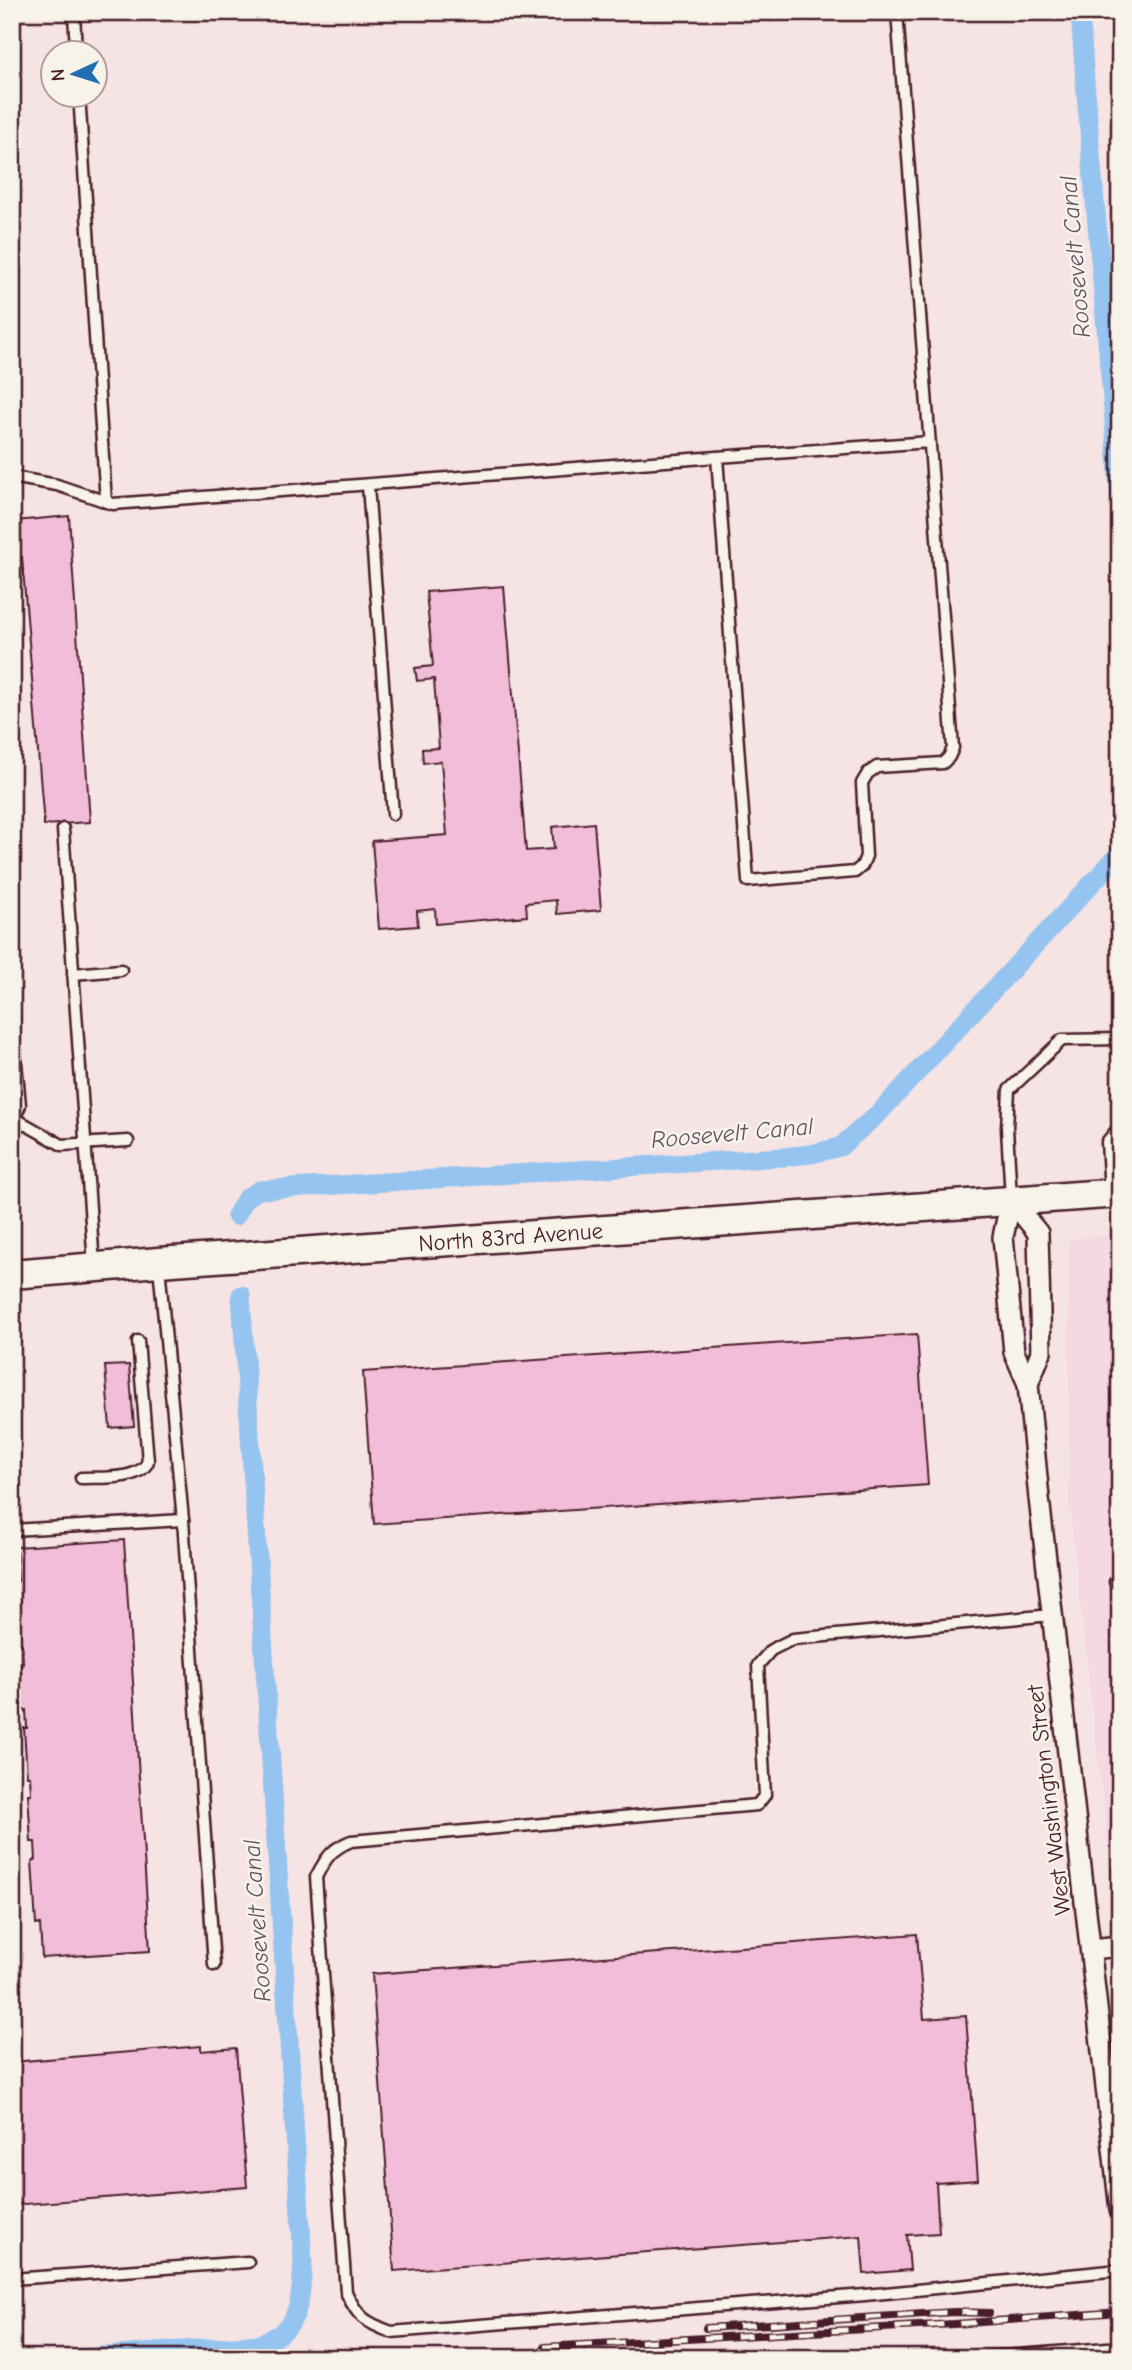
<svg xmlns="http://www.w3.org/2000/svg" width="1132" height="2370" font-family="'Comic Neue',sans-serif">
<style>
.built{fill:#f5d8e1}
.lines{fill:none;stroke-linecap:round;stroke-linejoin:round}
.canal{stroke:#94c4ef;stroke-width:19}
.building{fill:#f2bdd9;stroke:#4a1f2b;stroke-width:2}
.service-casing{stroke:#4a1f2b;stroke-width:15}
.minor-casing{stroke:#4a1f2b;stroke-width:24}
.secondary-casing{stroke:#4a1f2b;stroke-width:33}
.service{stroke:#f7f3e8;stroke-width:10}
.minor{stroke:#f7f3e8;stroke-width:19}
.secondary{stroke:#f7f3e8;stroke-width:28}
.rail-casing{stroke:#4a1f2b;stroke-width:8}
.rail{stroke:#f7f3e8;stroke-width:5;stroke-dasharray:16;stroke-linecap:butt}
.labels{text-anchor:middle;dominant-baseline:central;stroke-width:5;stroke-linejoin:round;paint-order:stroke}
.street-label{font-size:23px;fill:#4a1f2b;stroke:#f7f3e8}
.water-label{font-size:24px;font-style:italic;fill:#605166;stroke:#f7f3e8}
</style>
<rect width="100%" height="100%" fill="#f6e3e4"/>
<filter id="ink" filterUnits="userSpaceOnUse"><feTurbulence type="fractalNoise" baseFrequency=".0143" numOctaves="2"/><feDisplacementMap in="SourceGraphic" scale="14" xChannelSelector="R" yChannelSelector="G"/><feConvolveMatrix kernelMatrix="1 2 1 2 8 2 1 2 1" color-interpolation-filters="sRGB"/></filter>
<g filter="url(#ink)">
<polygon class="built" points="1120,1235 1120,1953 1069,1502 1069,1239"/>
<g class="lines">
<g class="canal">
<path d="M1080,12C1091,174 1108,336 1120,498"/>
<polyline points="236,1216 246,1198 259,1190 783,1157 811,1154 840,1147 881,1111 1120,853"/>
<path d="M78,2358L260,2344C266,2340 274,2338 280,2334C303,2317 301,2285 303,2260L241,1295"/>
</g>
</g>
<g class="building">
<polygon points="69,516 90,822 44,825 22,557 18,558 15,521"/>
<polygon points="504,586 526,851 554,849 552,827 594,823 601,910 557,914 556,900 526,903 527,916 436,924 435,909 417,911 418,926 379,929 372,841 447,835 441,761 423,763 422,749 439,748 434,679 417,681 415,668 433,666 426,592"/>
<polygon points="917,1334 928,1485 374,1524 363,1372"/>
<polygon points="129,1365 134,1426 110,1428 105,1366"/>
<polygon points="124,1540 150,1951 42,1958 40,1924 36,1925 32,1861 36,1860 35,1842 31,1842 28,1794 31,1794 30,1776 27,1776 24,1728 27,1728 26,1710 22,1710 20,1664 23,1664 22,1644 18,1645 14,1581 18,1581 16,1547"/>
<polygon points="917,1934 924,2019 966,2016 978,2180 936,2183 939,2233 907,2235 910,2270 864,2274 861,2236 394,2271 372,1974"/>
<polygon points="201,2046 201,2051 236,2048 247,2187 12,2205 12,2062"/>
</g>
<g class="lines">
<defs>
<g id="service">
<polyline points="74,12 76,52"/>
<polyline points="897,12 953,748 949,757 943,763 877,767 868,773 862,783 866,856 862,866 855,872 748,881 717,457 930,442"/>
<polyline points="79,94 106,502"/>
<polyline points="12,477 57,485 113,504 717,457"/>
<polyline points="368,486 393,814"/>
<polyline points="63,829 94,1265"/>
<polyline points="73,974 121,970"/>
<polyline points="12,1020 20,1105 13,1123"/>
<polyline points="16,1119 62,1145 128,1141"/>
<polyline points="1110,1193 1107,1142 1116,1131 1120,1130"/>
<polyline points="1011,1199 1007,1128 1009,1090 1062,1040 1120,1039"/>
<polyline points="159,1266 183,1520 214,1965"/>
<path d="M81,1478C100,1477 141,1481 148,1461L138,1341"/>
<polyline points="12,1530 183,1520"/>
<polyline points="1115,1582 1120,1582"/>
<path d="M1052,1615L793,1639L771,1650L758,1665L765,1795L757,1805L351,1841C331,1849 326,1858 316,1877L346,2292C358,2318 365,2322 391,2332L865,2295L1120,2270"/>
<polyline points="12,2279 248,2262"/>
<polyline points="979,2358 1120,2347"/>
</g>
<g id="minor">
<polyline points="1011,1200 1003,1237 1014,1352 1028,1384 1039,1498 1120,2210"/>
<polyline points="1011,1200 1038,1233 1041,1352 1028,1384"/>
<polyline points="1091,1949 1120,1946"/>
</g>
<g id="secondary">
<path id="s1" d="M12,1274L159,1262L1120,1193"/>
</g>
</defs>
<use href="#service" class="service-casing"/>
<use href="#minor" class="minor-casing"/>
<use href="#secondary" class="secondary-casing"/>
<use href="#service" class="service"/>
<use href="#minor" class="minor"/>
<use href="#secondary" class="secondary"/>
<defs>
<g id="rail">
<polyline points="706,2328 954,2312 989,2313"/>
<polyline points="544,2347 954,2324 1120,2312"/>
</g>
</defs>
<use href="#rail" class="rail-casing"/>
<use href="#rail" class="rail"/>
</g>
</g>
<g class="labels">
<g class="street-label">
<text stroke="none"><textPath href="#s1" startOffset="500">North 83rd Avenue</textPath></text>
<text transform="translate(1049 1800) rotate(-97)">West Washington Street</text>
</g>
<g class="water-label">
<text transform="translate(1075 257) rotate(-95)">Roosevelt Canal</text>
<text transform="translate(732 1133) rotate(-5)">Roosevelt Canal</text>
<text transform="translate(257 1921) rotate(-94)">Roosevelt Canal</text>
</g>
</g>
<rect width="1132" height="2370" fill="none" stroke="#f7f3e8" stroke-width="42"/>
<rect x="21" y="21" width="1090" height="2328" fill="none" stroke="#4a1f2b" stroke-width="2.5" filter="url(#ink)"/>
<g transform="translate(74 74) rotate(266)"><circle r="33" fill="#f7f3e8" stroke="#b29e9c" stroke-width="2"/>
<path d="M0-5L12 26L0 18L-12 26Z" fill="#1f6fb2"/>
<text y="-10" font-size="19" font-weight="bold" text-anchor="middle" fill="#4a1f2b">N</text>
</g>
</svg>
